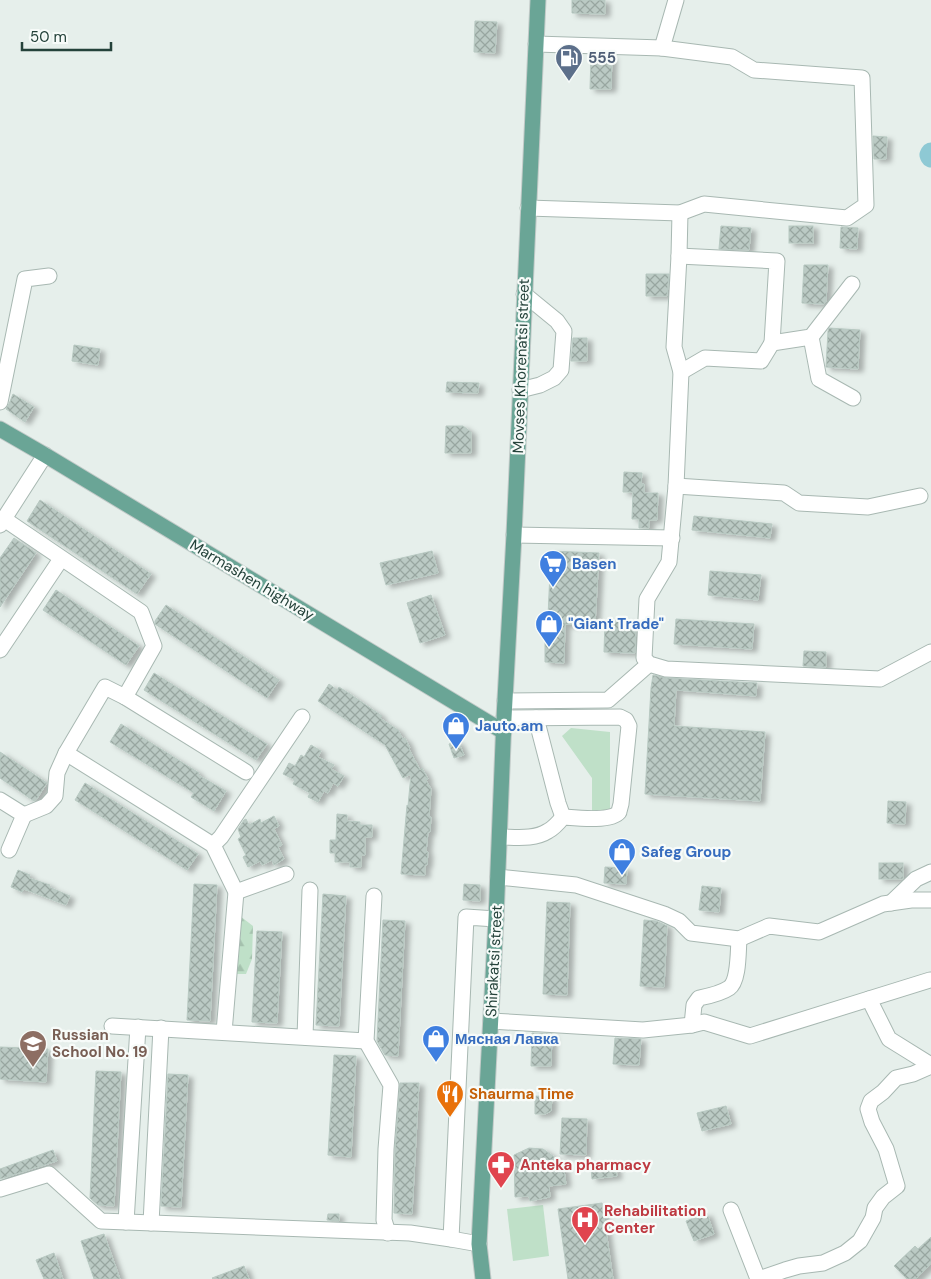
<svg xmlns="http://www.w3.org/2000/svg" width="931" height="1279" font-family="'DM Sans',sans-serif">
<style>
.green{fill:#bfe0c8}
.forest{fill:url(#forest-firs)}
.lines{fill:none;stroke-linecap:round;stroke-linejoin:round}
.river{stroke:#8ec9d4;stroke-width:21}
.building{fill:url(#building-cross-hatch);stroke:#b8c9c2;filter:url(#shadow)}
.minor-casing{stroke:#a8b8b2;stroke-width:17}
.major-casing{stroke:#c2cac8;stroke-width:17}
.minor{stroke:#fff;stroke-width:15}
.major{stroke:#6aa596;stroke-width:15}
.labels{text-anchor:middle;dominant-baseline:central;stroke-width:4.5;stroke-linejoin:round;paint-order:stroke}
.service-label{font-size:15px;font-weight:bold;fill:#4e5e75;stroke:#f7fbf9;text-anchor:start}
.street-label{font-size:15px;fill:#24423a;stroke:#f7fbf9}
.shop-label{font-size:15px;font-weight:bold;fill:#366cbe;stroke:#f7fbf9;text-anchor:start}
.education-label{font-size:15px;font-weight:bold;fill:#785e54;stroke:#f7fbf9;text-anchor:start}
.food-label{font-size:15px;font-weight:bold;fill:#c56008;stroke:#f7fbf9;text-anchor:start}
.health-label{font-size:15px;font-weight:bold;fill:#be3a42;stroke:#f7fbf9;text-anchor:start}
</style>
<defs>
<pattern id="forest-firs" width="22" height="20" patternUnits="userSpaceOnUse" patternTransform="scale(1.25)"><rect width="22" height="20" fill="#bfe0c8"/><path d="M5 1l3.5 6h-7zM16 11l3.5 6h-7z" fill="#a4c1ad"/></pattern>
<pattern id="building-cross-hatch" width="8" height="8" patternUnits="userSpaceOnUse" patternTransform="scale(1.25)"><rect width="8" height="8" fill="#bbcac4"/><path d="M0 0l8 8M0 8l8-8" fill="none" stroke="#98a6a0"/></pattern>
<filter id="shadow"><feDropShadow dx="5" dy="3" stdDeviation="2.5" flood-color="#0004"/></filter>
</defs>
<rect width="100%" height="100%" fill="#e6efeb"/>
<g class="green">
<polygon points="571,728 610,732 610,810 592,812 592,778 562,736"/>
<polygon points="543,1205 549,1256 513,1261 507,1209"/>
</g>
<polygon class="forest" points="240,916 253,926 252,959 246,974 229,974"/>
<g class="lines">
<polyline class="river" points="931,153 930,155 931,157"/>
</g>
<g class="building">
<polygon points="572,0 605,0 605,14 572,13"/>
<polygon points="475,21 497,22 495,53 474,52"/>
<polygon points="591,55 612,56 611,89 590,89"/>
<polygon points="873,136 887,137 886,159 874,159"/>
<polygon points="721,226 751,228 749,250 719,249"/>
<rect x="789" y="226" width="24" height="17"/>
<polygon points="841,227 858,228 857,249 840,248"/>
<polygon points="804,265 828,265 826,302 824,304 802,303"/>
<polygon points="646,274 669,274 667,296 646,296"/>
<polygon points="829,328 860,330 858,369 826,367 828,331"/>
<polygon points="573,338 587,338 587,361 571,361"/>
<polygon points="74,345 100,349 98,365 72,361"/>
<polygon points="447,382 479,383 478,393 446,392"/>
<polygon points="13,394 34,407 25,422 6,409 9,404"/>
<polygon points="446,426 463,426 471,432 471,453 445,453"/>
<polygon points="624,472 642,473 641,484 644,484 644,493 658,493 657,520 649,520 649,528 639,528 639,519 632,519 633,492 623,492"/>
<polygon points="40,500 151,574 137,594 27,521"/>
<polygon points="694,516 772,524 770,538 692,530"/>
<polygon points="14,538 36,553 0,607 0,558"/>
<polygon points="432,551 438,573 386,585 380,563"/>
<polygon points="551,551 599,553 595,625 565,624 564,663 545,662 545,637 547,637"/>
<polygon points="710,571 761,575 758,600 708,595"/>
<polygon points="56,590 139,646 126,665 43,610"/>
<polygon points="431,595 445,635 420,643 407,603"/>
<polygon points="166,605 279,680 267,698 155,624 155,621"/>
<polygon points="676,619 754,624 752,649 674,644"/>
<polygon points="605,620 636,621 635,653 604,652"/>
<polygon points="804,651 826,652 826,667 803,666"/>
<polygon points="154,673 267,744 256,760 144,690"/>
<polygon points="653,675 666,678 757,683 756,696 676,690 674,726 765,732 760,801 645,794 651,688"/>
<polygon points="329,684 337,690 339,687 350,694 382,716 380,718 398,730 403,739 405,738 410,748 409,749 420,770 422,768 428,779 426,780 431,789 429,817 431,817 430,832 428,832 426,852 428,852 427,865 425,865 425,875 401,874 407,805 408,806 411,774 403,778 385,745 318,701"/>
<polygon points="121,724 199,773 198,775 226,791 214,811 191,797 194,793 110,742"/>
<polygon points="458,741 464,755 454,758 449,744"/>
<polygon points="311,745 321,751 318,757 334,765 331,769 344,776 338,786 333,783 328,793 324,791 318,802 308,797 310,793 293,784 295,780 283,774 289,763 295,766 301,755 304,757"/>
<polygon points="0,752 47,783 36,800 34,801 0,778"/>
<polygon points="85,783 198,854 187,870 75,800"/>
<polygon points="888,801 906,802 905,824 887,823"/>
<polygon points="337,814 347,815 347,821 360,822 360,825 372,825 372,837 365,837 365,855 361,855 361,867 350,867 350,862 335,862 335,853 330,853 330,840 336,840"/>
<polygon points="274,816 279,826 274,829 282,845 278,847 284,859 274,865 272,860 262,865 260,861 248,867 243,857 246,855 238,839 241,837 238,829 244,820 246,819 249,825 260,819 261,823"/>
<rect x="879" y="863" width="24" height="16"/>
<polygon points="605,867 627,868 626,884 604,883"/>
<polygon points="18,870 30,875 29,878 50,885 49,887 70,896 66,905 24,889 22,892 11,887"/>
<polygon points="194,884 217,885 210,1021 187,1020"/>
<polygon points="464,884 480,885 480,901 463,900"/>
<polygon points="702,886 721,888 719,912 699,910"/>
<polygon points="323,894 346,896 339,1026 316,1025"/>
<polygon points="547,902 570,903 567,995 543,994"/>
<polygon points="383,920 405,921 398,1056 385,1055 377,1041"/>
<polygon points="644,920 656,921 667,926 664,987 640,986"/>
<polygon points="257,931 282,932 277,1023 252,1022"/>
<polygon points="532,1033 552,1034 551,1066 531,1066"/>
<polygon points="615,1038 641,1039 639,1065 613,1064"/>
<polygon points="0,1047 48,1049 46,1082 0,1079"/>
<polygon points="334,1055 356,1056 351,1157 328,1155"/>
<polygon points="96,1071 121,1072 114,1206 98,1205 90,1198"/>
<polygon points="168,1074 188,1075 181,1207 161,1206"/>
<polygon points="400,1083 419,1083 412,1214 394,1213 395,1150"/>
<polygon points="535,1096 552,1097 551,1111 545,1114 535,1114"/>
<polygon points="726,1106 731,1124 702,1131 697,1113"/>
<polygon points="562,1118 587,1119 586,1155 560,1154"/>
<polygon points="529,1148 543,1149 563,1163 566,1184 549,1186 550,1197 530,1201 529,1196 515,1197 514,1155"/>
<polygon points="53,1150 57,1161 0,1179 0,1169"/>
<polygon points="615,1164 617,1176 592,1179 591,1167"/>
<polygon points="602,1203 613,1279 568,1279 558,1209"/>
<polygon points="707,1213 714,1234 694,1241 686,1221"/>
<polygon points="328,1214 339,1214 339,1221 327,1220"/>
<polygon points="104,1234 120,1279 94,1279 81,1241"/>
<polygon points="931,1237 931,1264 916,1279 907,1279 894,1266 915,1246 918,1249"/>
<polygon points="54,1253 63,1279 44,1279 36,1260"/>
<polygon points="244,1266 249,1279 213,1279 212,1278"/>
</g>
<g class="lines">
<defs>
<g id="minor">
<polyline points="662,48 676,0"/>
<polyline points="528,208 680,213 704,204 847,218 866,205 862,78 754,70 732,57 662,48 536,44"/>
<polyline points="680,213 679,256 674,347 681,372 676,486 669,562 647,599 644,658 649,664 666,669 880,679 931,652"/>
<polyline points="679,256 777,261 772,343"/>
<polyline points="811,337 819,379 853,398"/>
<polyline points="681,372 705,358 761,361 772,343 811,337 852,284"/>
<polyline points="520,390 540,385 554,378 561,370 564,331 557,321 524,294"/>
<polyline points="0,402 25,279 49,276"/>
<polyline points="676,486 784,493 799,503 868,507 920,496"/>
<polyline points="4,519 141,612 154,646 125,697 105,687 66,753 57,773 55,796 46,806 24,815"/>
<polyline points="0,525 45,455"/>
<polyline points="514,535 672,538"/>
<polyline points="0,650 61,559"/>
<polyline points="125,697 246,772"/>
<polyline points="505,701 608,700 649,664"/>
<polyline points="536,718 558,803 563,817"/>
<polyline points="66,753 213,845 236,892 224,1032"/>
<polyline points="0,800 24,815 9,850"/>
<path d="M500,837C515,837 534,840 548,831C554,828 559,822 563,817C576,818 611,822 619,812C619,811 621,804 621,804L629,726L626,720L620,717L504,718"/>
<polyline points="213,845 221,837 302,717"/>
<polyline points="498,877 576,885 664,914 679,921 691,933 739,939 769,926 819,932 883,904 911,900 931,900"/>
<polyline points="236,892 286,874"/>
<polyline points="374,896 366,1041 391,1085 386,1149 384,1220 388,1233"/>
<polyline points="891,903 916,879 931,872"/>
<polyline points="869,999 889,1039 931,1065"/>
<polyline points="491,1021 643,1030 692,1025 704,1022 750,1036 930,980 931,980"/>
<path d="M692,1025L694,1005L699,998C709,996 720,994 729,988C739,981 738,952 739,939"/>
<polyline points="112,1026 366,1041"/>
<polyline points="305,1037 310,890"/>
<polyline points="0,1189 49,1174 101,1221 410,1233 451,1239 479,1244"/>
<polyline points="731,1210 758,1279"/>
<polyline points="126,1222 138,1027"/>
<polyline points="151,1223 161,1028"/>
<polyline points="451,1239 466,917 496,919"/>
<polyline points="759,1279 785,1270 799,1266 823,1263 845,1253 860,1241 873,1218 875,1208 883,1197 897,1186 886,1149 872,1122 868,1109 871,1101 883,1092 896,1078 913,1074 931,1066"/>
</g>
<g id="major">
<polyline points="0,429 45,455 504,732"/>
<polyline points="483,1279 479,1244 496,919 504,718 514,535 538,0"/>
</g>
</defs>
<use href="#minor" class="minor-casing"/>
<use href="#major" class="major-casing"/>
<use href="#minor" class="minor"/>
<use href="#major" class="major"/>
</g>
<defs>
<symbol id="fuel-pin" viewBox="-11 -11 22 30"><path d="M0 17L-7.5 6A9.5 9.5 0 1 1 7.5 6Z" fill="#5c6f8a" stroke="#f7fbf9"/><path d="M-5.5-6h7V0h2V4h1.3V-2.5L3-4.5l.8-.8L6-3V5H2.5V1h-1V6h-7ZM-4.2-4.7v3.2H.2V-4.7Z" fill="#fff"/></symbol>
<symbol id="supermarket-pin" viewBox="-11 -11 22 30"><path d="M0 17L-7.5 6A9.5 9.5 0 1 1 7.5 6Z" fill="#3f7fe0" stroke="#f7fbf9"/><path d="M-6-5.5h2.5l.6 2H6L4.5 2H-2.5L-4.4-4H-6ZM-1.5 3.2a1.3 1.3 0 1 0 .1 0ZM3 3.2a1.3 1.3 0 1 0 .1 0Z" fill="#fff"/></symbol>
<symbol id="shop-pin" viewBox="-11 -11 22 30"><path d="M0 17L-7.5 6A9.5 9.5 0 1 1 7.5 6Z" fill="#3f7fe0" stroke="#f7fbf9"/><path d="M-5-2.5h2.3a2.7 3.5 0 0 1 5.4 0H5L5.5 6h-11ZM-1.5-2.5h3a1.5 2.3 0 0 0-3 0Z" fill="#fff"/></symbol>
<symbol id="school-pin" viewBox="-11 -11 22 30"><path d="M0 17L-7.5 6A9.5 9.5 0 1 1 7.5 6Z" fill="#8d6e63" stroke="#f7fbf9"/><path d="M0-5L7-2L0 1L-7-2ZM-4 1L0 2.5L4 1V4Q0 6-4 4Z" fill="#fff"/></symbol>
<symbol id="restaurant-pin" viewBox="-11 -11 22 30"><path d="M0 17L-7.5 6A9.5 9.5 0 1 1 7.5 6Z" fill="#e8710a" stroke="#f7fbf9"/><path d="M-5-6h1v4h1v-4h1v4h1v-4h1v5L-1.5 .5V6h-2V.5L-5-1ZM5-6V6H3V1.5H1.5Q1.5-4 5-6Z" fill="#fff"/></symbol>
<symbol id="pharmacy-pin" viewBox="-11 -11 22 30"><path d="M0 17L-7.5 6A9.5 9.5 0 1 1 7.5 6Z" fill="#e0444e" stroke="#f7fbf9"/><path d="M-2-6h4v4h4v4h-4v4h-4v-4h-4v-4h4Z" fill="#fff"/></symbol>
<symbol id="hospital-pin" viewBox="-11 -11 22 30"><path d="M0 17L-7.5 6A9.5 9.5 0 1 1 7.5 6Z" fill="#e0444e" stroke="#f7fbf9"/><path d="M-5-5h3v3.5h4V-5h3V5h-3V1.5h-4V5h-3Z" fill="#fff"/></symbol>
</defs>
<g fill-rule="evenodd">
<use href="#fuel-pin" x="553" y="42" width="32" height="43"/>
<use href="#supermarket-pin" x="537" y="548" width="32" height="43"/>
<use href="#shop-pin" x="533" y="608" width="32" height="43"/>
<use href="#shop-pin" x="440" y="710" width="32" height="43"/>
<use href="#shop-pin" x="606" y="836" width="32" height="43"/>
<use href="#shop-pin" x="420" y="1023" width="32" height="43"/>
<use href="#school-pin" x="17" y="1028" width="32" height="43"/>
<use href="#restaurant-pin" x="434" y="1078" width="32" height="43"/>
<use href="#pharmacy-pin" x="485" y="1149" width="32" height="43"/>
<use href="#hospital-pin" x="569" y="1204" width="32" height="43"/>
</g>
<g class="labels">
<g class="service-label">
<text x="588" y="58">555</text>
</g>
<g class="street-label">
<text transform="translate(521 366) rotate(-88)">Movses Khorenatsi street</text>
<text transform="translate(252 580) rotate(31)">Marmashen highway</text>
<text transform="translate(494 961) rotate(-87)">Shirakatsi street</text>
</g>
<g class="shop-label">
<text x="572" y="564">Basen</text>
<text x="568" y="624">"Giant Trade"</text>
<text x="475" y="726">Jauto.am</text>
<text x="641" y="852">Safeg Group</text>
<text x="455" y="1039">Мясная Лавка</text>
</g>
<g class="education-label">
<text x="52" y="1035">Russian<tspan x="52" dy="17">School No. 19</tspan></text>
</g>
<g class="food-label">
<text x="469" y="1094">Shaurma Time</text>
</g>
<g class="health-label">
<text x="520" y="1165">Anteka pharmacy</text>
<text x="604" y="1211">Rehabilitation<tspan x="604" dy="17">Center</tspan></text>
</g>
</g>
<path d="M22 42v8h89v-8" fill="none" stroke="#24423a" stroke-width="2.5"/>
<text x="30" y="42" font-size="15" fill="#24423a" stroke="#f7fbf9" stroke-width="4" paint-order="stroke">50 m</text>
</svg>
